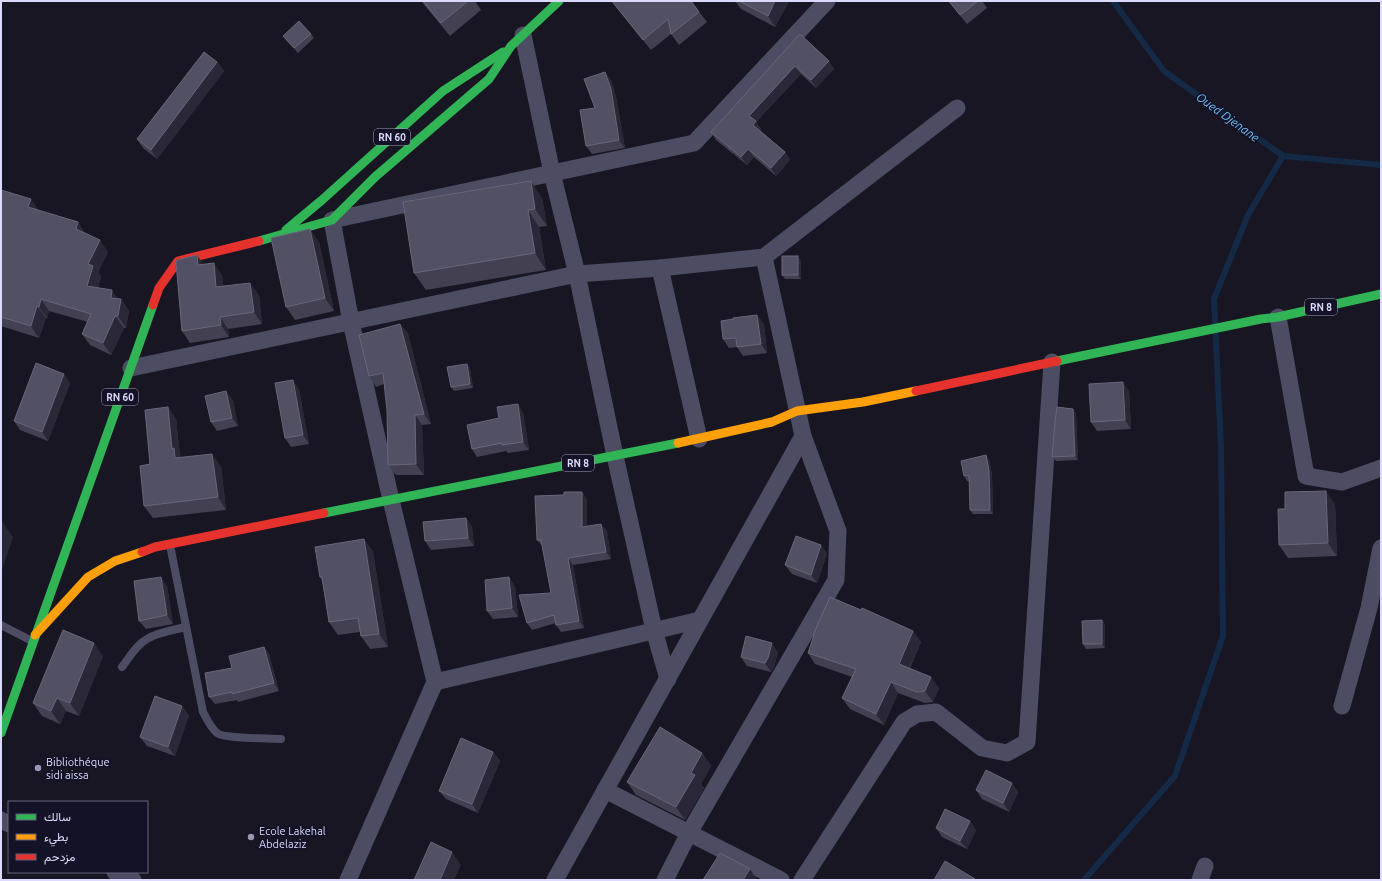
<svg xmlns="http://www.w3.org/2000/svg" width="1382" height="881" font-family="Ubuntu,Vazirmatn,sans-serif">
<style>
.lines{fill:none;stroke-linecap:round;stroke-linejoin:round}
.stream{stroke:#132945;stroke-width:6}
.lane{stroke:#4c4c62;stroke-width:8}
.street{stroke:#4c4c62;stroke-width:17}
.fast{stroke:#30b455;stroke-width:9}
.slow{stroke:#ff9f0a;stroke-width:9}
.jam{stroke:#e5322d;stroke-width:9}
.wall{fill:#424051}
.shaded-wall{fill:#2a2836}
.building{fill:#525063;stroke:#68667b}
.poi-dot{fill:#9795b0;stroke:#141226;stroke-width:1.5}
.labels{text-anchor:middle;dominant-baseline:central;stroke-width:3.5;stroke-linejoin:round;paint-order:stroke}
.shield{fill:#141226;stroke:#9f9ebc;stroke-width:1}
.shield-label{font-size:10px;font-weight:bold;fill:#dbdafc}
.poi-label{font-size:11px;fill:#dbdafc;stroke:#141226;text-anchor:start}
.water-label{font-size:12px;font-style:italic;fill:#70c0f4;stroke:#141226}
</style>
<rect width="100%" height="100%" fill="#181622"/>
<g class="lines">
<g class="stream">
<polyline points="1113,1 1164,71 1283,156 1381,165"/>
<polyline points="1084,880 1175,776 1223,636 1221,447 1214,299 1248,215 1283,156"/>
</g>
<g class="lane">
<path d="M170,545L203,712C207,719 210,727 217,733C224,739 269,738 281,739"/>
<polyline points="1,625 32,641"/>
<path d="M122,667C129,658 136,645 147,639C158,632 174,630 186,627"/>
</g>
<g class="street">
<polyline points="523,35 552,173 577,274 615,456 654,630 668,679"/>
<polyline points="660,268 699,439"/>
<polyline points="1278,317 1306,476 1342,482 1381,468"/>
<polyline points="131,368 577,274 660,268 764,257 957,108"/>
<polyline points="435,682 700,620"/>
<polyline points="1342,706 1369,608 1381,548"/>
<polyline points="605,790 781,880"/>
<polyline points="1,820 9,824"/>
<polyline points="115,872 133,880"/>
<polyline points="348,880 435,682 391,500 351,322 332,220 694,143 827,1"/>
<polyline points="555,880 803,436 764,257"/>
<polyline points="665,880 689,833 836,580 838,531 803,436"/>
<polyline points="802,880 904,722 917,714 936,712 982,748 1007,753 1027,742 1052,362"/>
<polyline points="1200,880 1205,866"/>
</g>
<g class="fast">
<polyline points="286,230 322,200 443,91 503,52"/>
<polyline points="259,241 332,220 375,177 489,79 511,46 559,1"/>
<polyline points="1057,361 1261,319 1278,317 1381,294"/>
<polyline points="324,513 678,443"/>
<polyline points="1,733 153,305"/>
</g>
<g class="slow">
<polyline points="678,443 772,422 797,411 863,402 916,391"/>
<polyline points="35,635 88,577 115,561 142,552"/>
</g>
<g class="jam">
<polyline points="153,305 159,288 178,261 259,241"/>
<polyline points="916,391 1057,361"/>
<polyline points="142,552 155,547 324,513"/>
</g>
</g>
<g class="wall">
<polygon points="421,1 475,1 481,10 450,36"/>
<polygon points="611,1 691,1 707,22 679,45 671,34 651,50"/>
<polygon points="735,1 789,1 775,27 741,9"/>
<polygon points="948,1 982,1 987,8 967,24"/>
<polygon points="311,34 314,38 298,53 286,40 283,36"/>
<polygon points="800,34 829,61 834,69 816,88 801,74 756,122 761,129 760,131 785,152 790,160 776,176 754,157 747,165 716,140 711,132"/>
<polygon points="217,62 224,71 157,159 143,148 137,139"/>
<polygon points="611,80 616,97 625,148 592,154 586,146 595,108"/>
<polygon points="1,190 38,210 78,222 85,234 108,252 98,272 101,277 98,288 118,299 121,299 129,311 126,328 124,328 111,355 90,345 82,334 88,322 49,311 47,318 46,318 39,338 1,326"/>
<polygon points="542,198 547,226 539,227 546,270 426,290 414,273"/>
<polygon points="319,242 334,311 295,320 286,307"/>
<polygon points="801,261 801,279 785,279 782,275"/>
<polygon points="203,265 222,275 223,286 259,295 262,324 228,329 229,337 190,343 182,331"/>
<polygon points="400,324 408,334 431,424 422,425 424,475 396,475 388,465 387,410 384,384 376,387 369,376"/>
<polygon points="764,324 767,353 743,356 737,347 729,348 723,339"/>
<polygon points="467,364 470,368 473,388 454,391 451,387"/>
<polygon points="70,383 48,441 20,430 14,421"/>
<polygon points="299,389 309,444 291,447 285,438"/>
<polygon points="1129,391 1131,429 1097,431 1091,422"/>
<polygon points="233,400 238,426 217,431 211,422"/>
<polygon points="168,407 176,419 180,456 181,458 221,466 226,510 153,518 144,506 150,464"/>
<polygon points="1073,409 1076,414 1078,460 1056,461 1052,457"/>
<polygon points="523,412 529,450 508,453 506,451 477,457 472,449 499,418"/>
<polygon points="986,455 989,460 992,475 993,514 973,514 970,510 969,481 967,481 964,476"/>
<polygon points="587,499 587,526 601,524 607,531 611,559 573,565 584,628 561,632 556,625 556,623 532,630 527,623 551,593 543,547 537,540"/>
<polygon points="1335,504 1337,556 1288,558 1279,545 1285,509"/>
<polygon points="466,518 472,527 474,546 431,550 425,541"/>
<polygon points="364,539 373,552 388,647 370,649 361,636 360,632 338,635 329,622 322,581 320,577"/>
<polygon points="821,545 827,554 817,583 792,574 785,565"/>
<polygon points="167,586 173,624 146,629 139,621"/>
<polygon points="515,586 518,617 493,619 487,611"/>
<polygon points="861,610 913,631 921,642 910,668 939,688 933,702 925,703 898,693 884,725 850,709 842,698 852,677 815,664 808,653 814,636 813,635"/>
<polygon points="1102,620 1105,625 1105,648 1086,649 1083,644"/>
<polygon points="264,647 269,654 279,691 238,702 237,700 215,704 209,697 232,668"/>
<polygon points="778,652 774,667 771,672 747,666 741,657"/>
<polygon points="103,656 79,716 66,711 60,724 42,716 33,703"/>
<polygon points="189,715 175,756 147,746 140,737"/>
<polygon points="493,752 500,761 478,813 446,799 439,791"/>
<polygon points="702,753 711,766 701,784 704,788 685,820 636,795 627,782"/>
<polygon points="1012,783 1018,792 1009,812 982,799 976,790"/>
<polygon points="970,821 976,830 967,849 942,837 936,828"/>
</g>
<g class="shaded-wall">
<polygon points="775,1 789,1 775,27 768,16"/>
<polygon points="829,61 834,69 816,88 811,80"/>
<polygon points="217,62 224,71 157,159 151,150"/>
<polygon points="795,66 801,74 756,122 761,129 758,133 753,125 749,116"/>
<polygon points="605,72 611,80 616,97 625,148 619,140"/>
<polygon points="748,149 754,157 747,165 741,157"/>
<polygon points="785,152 790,160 776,176 771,168"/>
<polygon points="531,181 542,198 547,226 535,209"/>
<polygon points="31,199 39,211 28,207"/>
<polygon points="528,210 539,227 546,270 535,253"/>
<polygon points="78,222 86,234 76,229"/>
<polygon points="310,229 319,242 334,311 325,298"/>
<polygon points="100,240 108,252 98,272 101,277 95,298 87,286 88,264"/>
<polygon points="197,255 205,267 198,265"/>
<polygon points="798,256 801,261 801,279 798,275"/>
<polygon points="214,263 222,275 225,299 216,287"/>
<polygon points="250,283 259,295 262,324 254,312"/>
<polygon points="112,290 120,302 111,298"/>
<polygon points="41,299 49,311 47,318 39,307"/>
<polygon points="121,299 129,311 126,328 118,316"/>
<polygon points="37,306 46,318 39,338 31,326"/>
<polygon points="757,315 764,324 767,353 761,344"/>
<polygon points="115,316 124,328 111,355 103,343"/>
<polygon points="220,317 228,329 229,337 221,325"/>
<polygon points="400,324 408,334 431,424 424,414"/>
<polygon points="467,364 470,368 473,388 470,384"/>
<polygon points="64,374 70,383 48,441 42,432"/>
<polygon points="293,380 299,389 309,444 303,435"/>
<polygon points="1123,382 1129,391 1131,429 1125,420"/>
<polygon points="226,391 233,400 238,426 232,418"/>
<polygon points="518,404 523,412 529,450 523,442"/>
<polygon points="168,407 176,419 180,456 183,460 175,458 172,449"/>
<polygon points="1073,409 1076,414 1078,460 1075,456"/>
<polygon points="415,415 422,425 424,475 416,464"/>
<polygon points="212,454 221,466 226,510 218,497"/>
<polygon points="986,455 989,460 992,475 993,514 990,510"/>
<polygon points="1326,491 1335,504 1337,556 1328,543"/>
<polygon points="582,492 587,499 587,535 582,527"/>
<polygon points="466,518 472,527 474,546 468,538"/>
<polygon points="1,520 13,537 1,573"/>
<polygon points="601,524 607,531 611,559 606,552"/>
<polygon points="364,539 373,552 388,647 379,634"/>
<polygon points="821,545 827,554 817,583 811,575"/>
<polygon points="568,558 573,565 584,628 579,621"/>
<polygon points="161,577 167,586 173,624 167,615"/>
<polygon points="509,577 515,586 518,617 512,608"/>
<polygon points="1102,620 1105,625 1105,648 1102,644"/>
<polygon points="913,631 921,642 906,675 899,664"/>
<polygon points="94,643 103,656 79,716 70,703"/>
<polygon points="772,643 778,652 774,667 771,672 765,663"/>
<polygon points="264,647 269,654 279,691 274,683"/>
<polygon points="931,677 939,688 933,702 925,691"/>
<polygon points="891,682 898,693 884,725 876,714"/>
<polygon points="57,698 66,711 60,724 51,711"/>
<polygon points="182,706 189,715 175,756 168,747"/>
<polygon points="493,752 500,761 478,813 472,804"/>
<polygon points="702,753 711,766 701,784 704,788 685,820 676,807 691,773"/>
<polygon points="1012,783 1018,792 1009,812 1003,803"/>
<polygon points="970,821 976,830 967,849 960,841"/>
<polygon points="452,852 461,865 454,880 440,880"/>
<polygon points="750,869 757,880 743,880"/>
</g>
<g class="building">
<polygon points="423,1 468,1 441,23"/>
<polygon points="612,1 691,1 699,12 671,34 668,19 643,40"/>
<polygon points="739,1 775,1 768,16"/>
<polygon points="949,1 978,1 960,15"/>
<polygon points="299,21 311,34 294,48 283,36"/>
<polygon points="800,34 829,61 811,80 795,66 749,116 756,121 753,125 785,152 771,168 748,149 741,157 711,132"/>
<polygon points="204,52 217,62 151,150 137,139"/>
<polygon points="605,72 611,89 619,140 586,146 580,110 595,108 584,79"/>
<polygon points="531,181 535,209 528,210 535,253 414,273 403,202"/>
<polygon points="1,190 31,199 28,207 78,222 76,229 100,240 88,264 93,266 87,286 112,290 111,298 121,299 118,316 115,316 103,343 82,334 91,314 41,299 39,307 37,306 31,326 1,317"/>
<polygon points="310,229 325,298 286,307 271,238"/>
<polygon points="197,255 198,265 214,263 216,287 250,283 254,312 220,317 221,325 182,331 176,262 177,260"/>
<rect x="782" y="256" width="16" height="19"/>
<polygon points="757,315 761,344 737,347 736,338 723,339 721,321 733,319 733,318"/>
<polygon points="400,324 424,414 415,415 416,464 388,465 387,410 383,373 369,376 359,335"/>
<polygon points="36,363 64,374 42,432 14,421"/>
<polygon points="467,364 470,384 451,387 447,367"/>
<polygon points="293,380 303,435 285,438 275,383"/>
<polygon points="1123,382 1125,420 1091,422 1089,384"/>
<polygon points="226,391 232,418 211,422 205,396"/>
<polygon points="518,404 523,442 502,445 502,443 472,449 467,425 499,418 497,407"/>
<polygon points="168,407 172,449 174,448 175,458 212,454 218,497 144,506 140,466 150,464 145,410"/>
<polygon points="1057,407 1073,409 1075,456 1052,457 1055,422"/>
<polygon points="986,455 989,471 990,510 970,510 969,475 964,476 961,461"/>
<polygon points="1326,491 1328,543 1279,545 1278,509 1285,509 1285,492"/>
<polygon points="564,492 582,492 582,527 601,524 606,552 568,558 579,621 556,625 554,615 527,623 519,595 551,593 541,540 537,540 535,496 564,495"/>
<polygon points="466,518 468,538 425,541 423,522"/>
<polygon points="796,536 821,545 811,575 785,565"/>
<polygon points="364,539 379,634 361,636 358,618 329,622 322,577 320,577 315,547"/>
<polygon points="161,577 167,615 139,621 134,581"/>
<polygon points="509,577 512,608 487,611 485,580"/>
<polygon points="830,597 861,610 862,608 913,631 899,664 931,677 925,691 917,692 891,682 876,714 842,698 856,669 808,653 814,635 813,635"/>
<polygon points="1102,620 1102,644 1083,644 1082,621"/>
<polygon points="63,630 94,643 70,703 57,698 51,711 33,703"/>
<polygon points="746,636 772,643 768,658 765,663 741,657"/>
<polygon points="264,647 274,683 232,694 232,692 209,697 205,673 232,668 229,656"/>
<polygon points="155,696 182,706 168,747 140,737"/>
<polygon points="660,727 702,753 691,773 695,775 676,807 627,782"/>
<polygon points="461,738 493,752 472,804 439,791"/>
<polygon points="986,770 1012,783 1003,803 976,790"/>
<polygon points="945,809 970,821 960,841 936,828"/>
<polygon points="431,842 452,852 440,880 414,880"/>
<polygon points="720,853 739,863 750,869 743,880 703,880"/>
<polygon points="945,861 975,879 974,880 934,880"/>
</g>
<g class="poi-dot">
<circle cx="38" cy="768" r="4"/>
<circle cx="251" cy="837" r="4"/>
</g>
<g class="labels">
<g class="shield">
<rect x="374" y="129" width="36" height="16" rx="3"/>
<rect x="1305" y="299" width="32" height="16" rx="3"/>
<rect x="102" y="389" width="36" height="16" rx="3"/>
<rect x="562" y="455" width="32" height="16" rx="3"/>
</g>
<g class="shield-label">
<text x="392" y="137">RN 60</text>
<text x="1321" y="307">RN 8</text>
<text x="120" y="397">RN 60</text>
<text x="578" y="463">RN 8</text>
</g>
<g class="poi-label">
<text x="46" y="762">Bibliothéque<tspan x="46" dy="13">sidi aissa</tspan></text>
<text x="259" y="831">Ecole Lakehal<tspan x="259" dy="13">Abdelaziz</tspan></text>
</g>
<g class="water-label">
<text transform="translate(1228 117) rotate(36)">Oued Djenane</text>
</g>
</g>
<rect width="1382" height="881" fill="none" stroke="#dbdafc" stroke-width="4"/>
<rect x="8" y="801" width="140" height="72" fill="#141226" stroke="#64627c"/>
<rect x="16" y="814" width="20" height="6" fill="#30b455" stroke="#64627c"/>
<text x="44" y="821" font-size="12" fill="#dbdafc">سالك</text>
<rect x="16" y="834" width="20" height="6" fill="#ff9f0a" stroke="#64627c"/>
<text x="44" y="841" font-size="12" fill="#dbdafc">بطيء</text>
<rect x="16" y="854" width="20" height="6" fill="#e5322d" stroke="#64627c"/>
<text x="44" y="861" font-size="12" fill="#dbdafc">مزدحم</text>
</svg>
